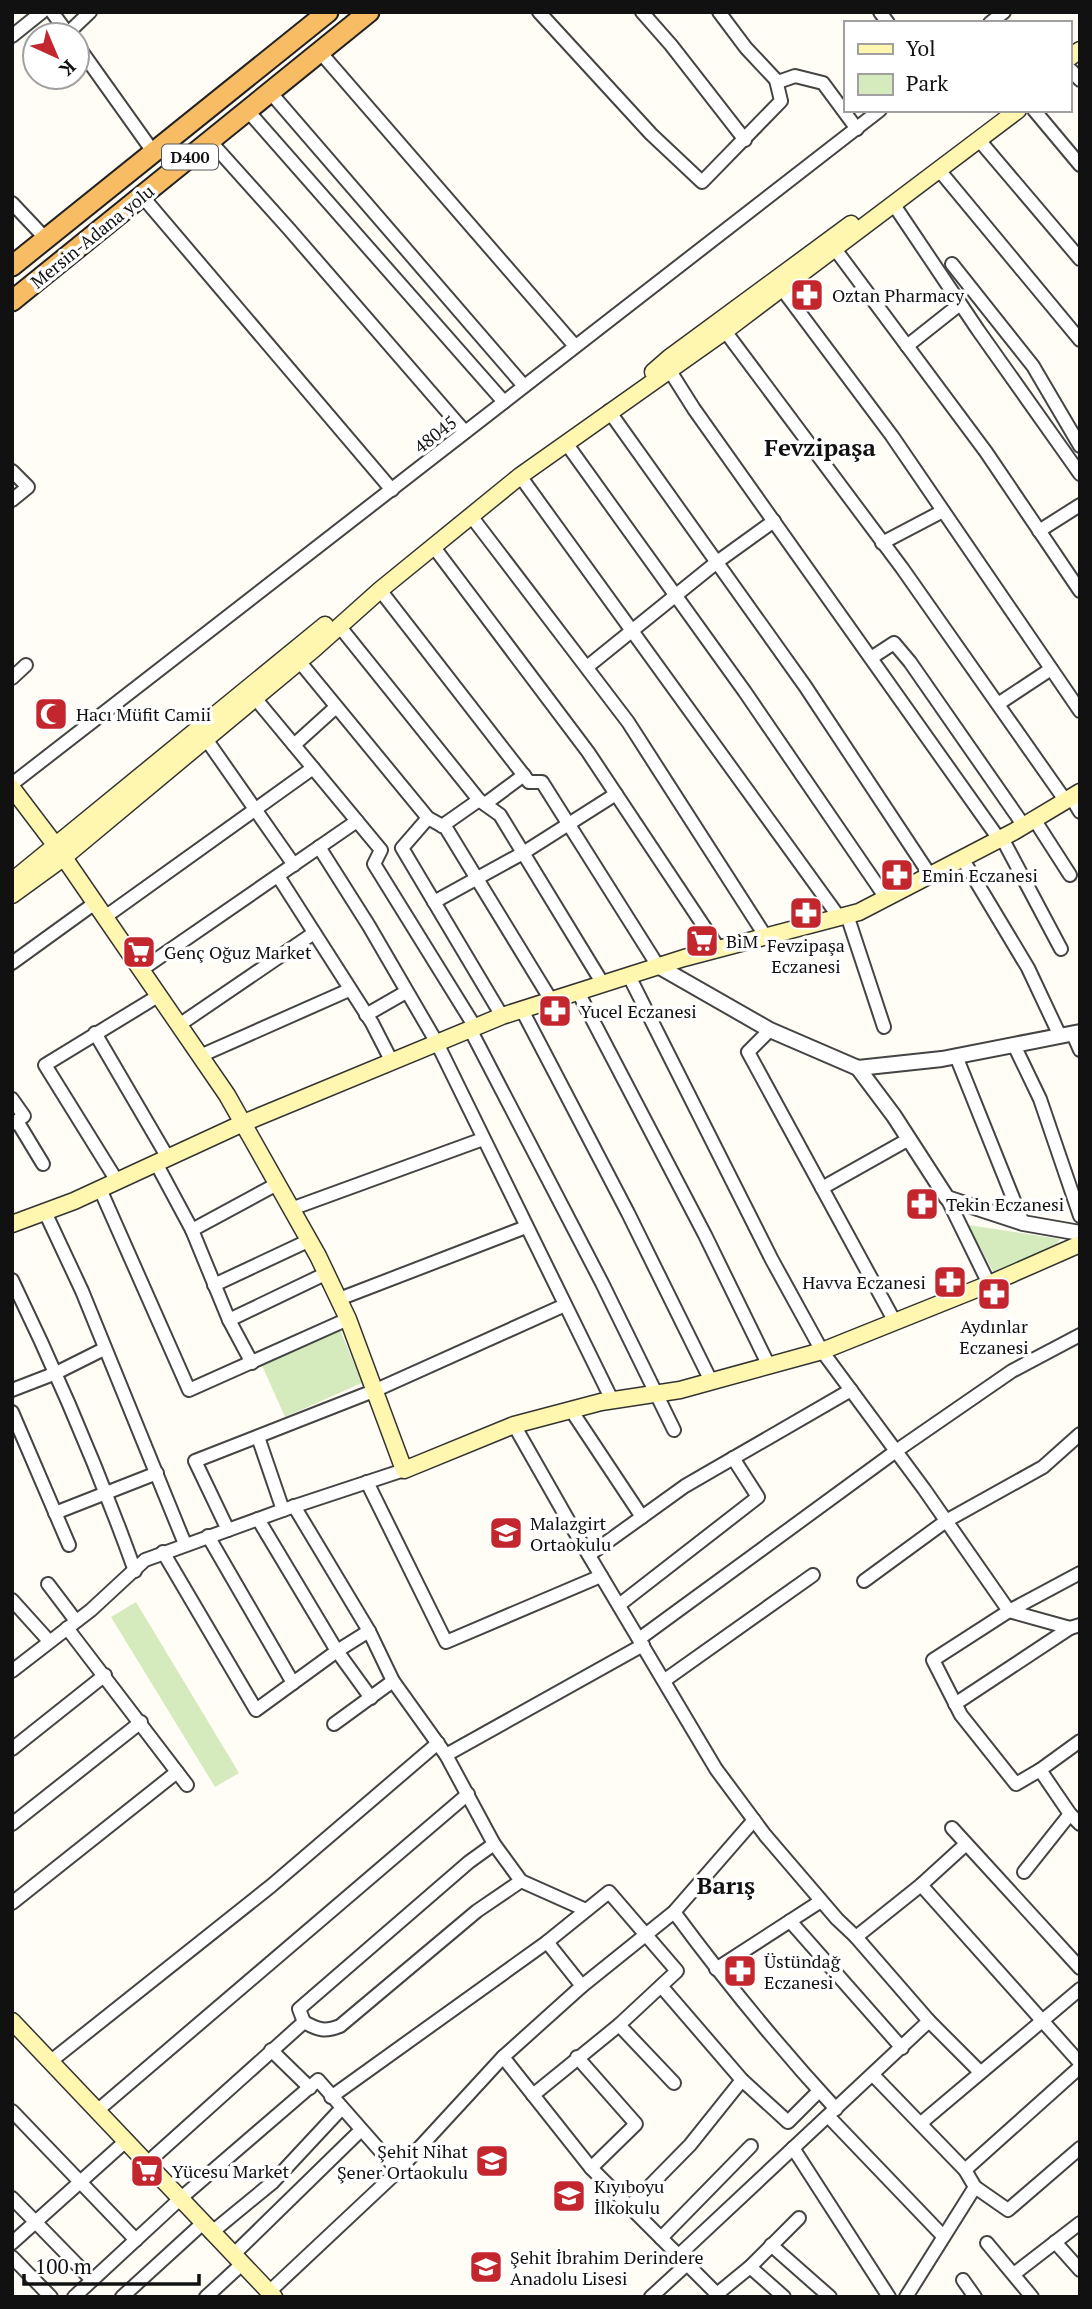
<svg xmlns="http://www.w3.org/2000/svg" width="1092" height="2309" font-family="'PT Serif',serif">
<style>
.green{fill:#d5ebbd}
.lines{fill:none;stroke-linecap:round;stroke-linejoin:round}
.minor-casing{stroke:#444;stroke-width:16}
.tertiary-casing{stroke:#444;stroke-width:18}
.secondary-casing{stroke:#333;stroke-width:19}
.trunk-casing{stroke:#222;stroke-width:23}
.minor{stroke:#fff;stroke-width:12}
.tertiary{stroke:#fff;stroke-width:14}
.secondary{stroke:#fff6b0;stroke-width:16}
.trunk{stroke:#f7bc64;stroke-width:19}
.labels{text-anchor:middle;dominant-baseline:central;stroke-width:7;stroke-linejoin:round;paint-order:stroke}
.shield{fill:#fff;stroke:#585858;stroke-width:2}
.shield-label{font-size:16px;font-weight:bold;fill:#111}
.street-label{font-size:18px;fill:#111;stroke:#fff}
.poi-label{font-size:18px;fill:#111;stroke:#fff;text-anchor:start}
.district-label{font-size:24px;font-weight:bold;fill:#111;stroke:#fff}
</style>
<rect width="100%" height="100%" fill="#fffdf5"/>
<g class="green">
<polygon points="968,1225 1060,1239 1052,1251 995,1275"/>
<polygon points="339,1327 362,1383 285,1417 260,1361"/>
<polygon points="136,1602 239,1773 215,1787 111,1617"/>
</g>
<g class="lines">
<defs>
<g id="minor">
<polyline points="52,12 69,35"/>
<polyline points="539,12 651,134 702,182 781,101 776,80"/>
<polyline points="642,12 671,45 745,140"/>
<polyline points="719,12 746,48 778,82 795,76 823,83 857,129"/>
<polyline points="880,12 888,23"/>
<polyline points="990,23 1004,12"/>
<polyline points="68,33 90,12"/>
<polyline points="12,36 42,12"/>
<polyline points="77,45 154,153"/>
<polyline points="320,52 575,346"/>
<polyline points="1071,70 1080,80"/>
<polyline points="270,92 524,386"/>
<polyline points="247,110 504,402"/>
<polyline points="1034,110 1080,165"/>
<polyline points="979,140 1080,259"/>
<polyline points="210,141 289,229 465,432"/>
<polyline points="939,170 1080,340"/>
<polyline points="142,196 392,490"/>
<polyline points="12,203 46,239"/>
<polyline points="894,205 978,330 1080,474"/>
<polyline points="835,249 986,452 1080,591"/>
<polyline points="952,264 1033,366 1080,446"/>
<polyline points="782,289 892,436 1080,711"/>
<polyline points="725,331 902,568 1065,800"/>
<polyline points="907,346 960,304"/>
<polyline points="670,371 694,409 999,839"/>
<polyline points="609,411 805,686 930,875"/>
<polyline points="566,443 745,692 886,898"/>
<polyline points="12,471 28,487 12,500"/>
<polyline points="520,476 839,917"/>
<polyline points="471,516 628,722 766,937"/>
<polyline points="1039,531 1080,505"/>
<polyline points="882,543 943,511"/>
<polyline points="433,546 588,752 719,949"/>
<polyline points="380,590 529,782 542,782 658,966"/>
<polyline points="340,627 479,800 500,815 603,984"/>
<polyline points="871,658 894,643 910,662 1024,826"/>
<polyline points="299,661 428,818 446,828 551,1000"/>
<polyline points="587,667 717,562 774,521"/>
<polyline points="12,678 26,665"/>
<polyline points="255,698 381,850 374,864 475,1027"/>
<polyline points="998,704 1051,669"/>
<polyline points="206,739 294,865"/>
<polyline points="294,745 336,707"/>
<polyline points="12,784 880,110"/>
<polyline points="1071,797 1080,812"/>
<polyline points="485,804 524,775"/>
<polyline points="428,818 402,848 502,1016"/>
<polyline points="1034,819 1070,875"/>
<polyline points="442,826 479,800"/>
<polyline points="1002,838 1061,949"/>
<polyline points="319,847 369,926 437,1043 612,1400"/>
<polyline points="962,858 1028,968 1060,1036"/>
<polyline points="278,876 372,1023 392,1062"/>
<polyline points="434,902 523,853 616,794"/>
<polyline points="847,915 884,1027"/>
<polyline points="105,917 313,768"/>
<polyline points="12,963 95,903"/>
<polyline points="141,970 357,821"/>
<polyline points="629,976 772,1260 822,1351 924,1489 1009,1611 1070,1628 1080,1625"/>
<polyline points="578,992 705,1235 769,1366"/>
<polyline points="522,1010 628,1213 711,1381"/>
<polyline points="366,1015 406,992"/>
<polyline points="179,1025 314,933"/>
<polyline points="470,1029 602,1283 674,1430"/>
<polyline points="770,1030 748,1052 895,1322"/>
<polyline points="95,1033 168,1158"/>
<polyline points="1073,1034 1080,1050"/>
<polyline points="1014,1045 1040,1099 1080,1216"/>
<polyline points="200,1056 349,990"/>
<polyline points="956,1056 1023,1223"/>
<polyline points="12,1099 24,1116 12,1124"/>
<polyline points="17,1121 43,1164"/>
<polyline points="156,1163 192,1230 229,1320 252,1363"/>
<polyline points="117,1181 45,1065 158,996"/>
<polyline points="822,1188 909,1139"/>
<polyline points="100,1189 189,1390 348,1319"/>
<polyline points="947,1198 989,1284"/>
<polyline points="291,1209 483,1139"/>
<polyline points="45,1212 82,1291 185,1544"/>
<polyline points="192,1230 277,1184"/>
<path d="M12,1280C58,1375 99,1471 135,1571"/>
<polyline points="214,1285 310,1240"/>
<polyline points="339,1299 526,1227"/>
<polyline points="229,1320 327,1273"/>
<polyline points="12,1390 56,1373 104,1349"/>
<polyline points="571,1410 642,1517"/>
<polyline points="12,1412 69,1545"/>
<polyline points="514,1425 572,1527 716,1769 765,1835 837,1919 856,1937 929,2021 980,2072"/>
<polyline points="258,1437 283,1510"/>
<polyline points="367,1482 446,1642 601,1576"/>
<polyline points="294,1506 369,1631 393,1681 446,1755 494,1844 521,1881 586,1910"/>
<polyline points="55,1513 157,1473"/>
<polyline points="258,1519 337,1651 371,1698"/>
<polyline points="228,1530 195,1461 376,1390 565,1305"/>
<polyline points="208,1536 293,1683"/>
<polyline points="163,1552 256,1710 337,1651 369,1631"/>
<polyline points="589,1555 685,1486 851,1390"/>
<polyline points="864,1581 946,1521 1043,1467 1080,1434"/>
<polyline points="48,1584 76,1621"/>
<polyline points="12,1600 49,1641"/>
<polyline points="619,1605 758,1497 733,1458"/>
<polyline points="67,1628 187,1785"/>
<polyline points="639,1639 896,1451 1012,1371 1080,1335"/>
<polyline points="12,1671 91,1610 145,1560 283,1510 404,1470"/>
<polyline points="665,1680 813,1575"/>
<polyline points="955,1704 1070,1628"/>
<polyline points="334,1724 393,1681"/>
<polyline points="1080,1741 1040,1770 1070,1814 1080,1824"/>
<polyline points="12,1749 105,1675"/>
<polyline points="446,1755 643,1645"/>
<polyline points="1040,1770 1016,1784 961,1715 933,1660 1009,1611 1080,1573"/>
<polyline points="12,1824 141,1722"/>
<polyline points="952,1828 1080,1968"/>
<polyline points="1024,1872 1070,1814"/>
<polyline points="921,1885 1080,2063"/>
<polyline points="12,1903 177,1772"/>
<path d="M674,1912C725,1981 778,2046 836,2109"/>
<polyline points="790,1921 902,2048"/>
<polyline points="856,1937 921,1885 966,1844"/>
<polyline points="547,1942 582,1986"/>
<polyline points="716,1969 821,1901"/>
<polyline points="661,1986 742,2080 788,2122 819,2091"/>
<polyline points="304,2022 299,2009 469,1862 494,1844"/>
<polyline points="619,2025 674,2083"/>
<polyline points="271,2050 310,2088"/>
<polyline points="503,2057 591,2168 720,2297"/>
<polyline points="577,2057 636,2124 591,2168"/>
<polyline points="51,2061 271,1886 438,1743"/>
<polyline points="873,2075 965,2170 975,2187 906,2297"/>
<polyline points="331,2097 547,1942 609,1892 677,1971 619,2025 533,2095"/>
<polyline points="98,2110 468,1794"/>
<polyline points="12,2111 136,2240"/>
<polyline points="828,2116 943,2236"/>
<polyline points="921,2123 1080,1989"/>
<polyline points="793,2148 889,2297"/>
<path d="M147,2163L304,2022C318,2030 325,2032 340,2026L477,1911L521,1881"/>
<polyline points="965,2170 1080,2067"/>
<polyline points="975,2187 1008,2210 1080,2148"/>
<polyline points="12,2198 92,2280"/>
<polyline points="630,2206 690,2145 742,2080"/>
<polyline points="211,2233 273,2182 341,2109"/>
<polyline points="661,2238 751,2146"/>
<polyline points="1055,2242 1080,2270"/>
<polyline points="12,2243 127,2140"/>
<polyline points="987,2243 1032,2297"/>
<polyline points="771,2245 830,2297"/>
<polyline points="233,2255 361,2130"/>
<polyline points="679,2255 929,2021"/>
<polyline points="12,2257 51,2297"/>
<polyline points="750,2267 784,2297"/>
<polyline points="1014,2274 1080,2223"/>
<polyline points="963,2280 975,2297"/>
<polyline points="269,2292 398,2171 503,2057 582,1986 674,1912 754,1820"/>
<polyline points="717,2294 750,2267 799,2218"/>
<polyline points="74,2297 181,2198 318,2080 398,2171"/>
<polyline points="122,2297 203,2223"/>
<polyline points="206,2297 242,2264"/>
<polyline points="651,2297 687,2264"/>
</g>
<g id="tertiary">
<polyline points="658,966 770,1030 858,1068 942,1059 1080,1032"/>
<polyline points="858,1068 894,1116 947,1198 1023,1223 1080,1233"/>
</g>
<g id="secondary">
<polyline points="1069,58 1080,50"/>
<polyline points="653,372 669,358 851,224"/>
<polyline points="12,788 56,846 227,1095 318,1256 348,1319 404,1470 514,1425 601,1402 680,1390 822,1351 989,1284 1080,1244"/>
<polyline points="12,881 325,625"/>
<polyline points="12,895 63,858 314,649 380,590 520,476 725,331 1018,110"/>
<polyline points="12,1224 74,1201 241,1124 502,1016 684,958 859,912 1015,831 1080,792"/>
<polyline points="12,2021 274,2297"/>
</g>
<g id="trunk">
<polyline points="12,266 328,12"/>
<polyline points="12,301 369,12"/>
</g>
</defs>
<use href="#minor" class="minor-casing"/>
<use href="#tertiary" class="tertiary-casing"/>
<use href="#secondary" class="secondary-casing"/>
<use href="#trunk" class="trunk-casing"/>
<use href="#minor" class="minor"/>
<use href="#tertiary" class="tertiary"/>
<use href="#secondary" class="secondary"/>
<use href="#trunk" class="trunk"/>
</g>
<defs>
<symbol id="pharmacy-square" viewBox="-11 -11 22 22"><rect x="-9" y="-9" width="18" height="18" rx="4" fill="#c4262e" stroke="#fff"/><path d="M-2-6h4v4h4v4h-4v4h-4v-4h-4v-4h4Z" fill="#fff"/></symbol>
<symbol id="mosque-square" viewBox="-11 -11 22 22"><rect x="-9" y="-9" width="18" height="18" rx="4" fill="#c4262e" stroke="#fff"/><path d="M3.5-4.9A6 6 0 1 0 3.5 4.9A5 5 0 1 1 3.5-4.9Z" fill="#fff"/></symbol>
<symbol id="supermarket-square" viewBox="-11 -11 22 22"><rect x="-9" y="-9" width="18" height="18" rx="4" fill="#c4262e" stroke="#fff"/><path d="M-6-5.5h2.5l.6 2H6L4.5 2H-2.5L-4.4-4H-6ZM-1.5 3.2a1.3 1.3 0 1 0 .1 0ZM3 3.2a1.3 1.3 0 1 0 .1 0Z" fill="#fff"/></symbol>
<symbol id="school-square" viewBox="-11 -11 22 22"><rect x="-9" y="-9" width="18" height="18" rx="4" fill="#c4262e" stroke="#fff"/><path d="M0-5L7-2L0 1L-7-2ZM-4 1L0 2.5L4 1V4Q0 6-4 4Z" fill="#fff"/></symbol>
</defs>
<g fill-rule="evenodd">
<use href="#pharmacy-square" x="788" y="276" width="38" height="38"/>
<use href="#mosque-square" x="32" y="695" width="38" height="38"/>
<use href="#pharmacy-square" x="878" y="856" width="38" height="38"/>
<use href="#pharmacy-square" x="787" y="894" width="38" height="38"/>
<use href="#supermarket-square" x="683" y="922" width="38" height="38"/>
<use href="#supermarket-square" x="120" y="933" width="38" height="38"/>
<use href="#pharmacy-square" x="536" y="992" width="38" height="38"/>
<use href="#pharmacy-square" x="903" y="1185" width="38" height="38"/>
<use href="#pharmacy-square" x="931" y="1263" width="38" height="38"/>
<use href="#pharmacy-square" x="975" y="1275" width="38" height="38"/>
<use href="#school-square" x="487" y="1514" width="38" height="38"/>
<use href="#pharmacy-square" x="721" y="1952" width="38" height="38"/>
<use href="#school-square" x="473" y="2142" width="38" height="38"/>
<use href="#supermarket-square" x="128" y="2152" width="38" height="38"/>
<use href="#school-square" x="550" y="2177" width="38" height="38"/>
<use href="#school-square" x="467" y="2248" width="38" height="38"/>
</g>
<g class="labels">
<rect class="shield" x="162" y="144.5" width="56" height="25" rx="5"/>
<g class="shield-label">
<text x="190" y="157">D400</text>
</g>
<g class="street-label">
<text transform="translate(92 236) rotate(-39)">Mersin-Adana yolu</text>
<text transform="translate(435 434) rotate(-38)">48045</text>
</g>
<g class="poi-label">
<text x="832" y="295">Oztan Pharmacy</text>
<text x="76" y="714">Hacı Müfit Camii</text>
<text x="922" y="875">Emin Eczanesi</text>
<text x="726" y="941">BiM</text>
<text x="806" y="945" text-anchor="middle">Fevzipaşa<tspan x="806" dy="21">Eczanesi</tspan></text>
<text x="164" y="952">Genç Oğuz Market</text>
<text x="580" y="1011">Yucel Eczanesi</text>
<text x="946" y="1204">Tekin Eczanesi</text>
<text x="926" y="1282" text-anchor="end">Havva Eczanesi</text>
<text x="994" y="1326" text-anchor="middle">Aydınlar<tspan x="994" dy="21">Eczanesi</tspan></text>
<text x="530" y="1523">Malazgirt<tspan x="530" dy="21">Ortaokulu</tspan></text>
<text x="764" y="1961">Üstündağ<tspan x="764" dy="21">Eczanesi</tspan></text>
<text x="468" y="2151" text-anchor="end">Şehit Nihat<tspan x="468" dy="21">Şener Ortaokulu</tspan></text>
<text x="172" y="2171">Yücesu Market</text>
<text x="594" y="2186">Kıyıboyu<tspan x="594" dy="21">İlkokulu</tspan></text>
<text x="510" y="2257">Şehit İbrahim Derindere<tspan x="510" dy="21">Anadolu Lisesi</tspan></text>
</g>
<g class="district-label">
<text x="820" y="447">Fevzipaşa</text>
<text x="726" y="1885">Barış</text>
</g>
</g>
<rect width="1092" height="2309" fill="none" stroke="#111111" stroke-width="28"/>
<rect x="844" y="21" width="228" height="91" fill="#ffffff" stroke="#a0a0a0" stroke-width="2"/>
<rect x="858" y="44" width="35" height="10" fill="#fff6b0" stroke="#a0a0a0" stroke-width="2"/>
<text x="906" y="56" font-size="21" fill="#111111">Yol</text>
<rect x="858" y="74" width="35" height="21" fill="#d5ebbd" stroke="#a0a0a0" stroke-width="2"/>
<text x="906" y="91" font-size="21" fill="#111111">Park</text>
<g transform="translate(56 56) rotate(136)"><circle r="33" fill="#ffffff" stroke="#a0a0a0" stroke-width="2"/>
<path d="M0-5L12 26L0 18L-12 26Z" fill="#c4262e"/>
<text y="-10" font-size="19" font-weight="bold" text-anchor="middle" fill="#111111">K</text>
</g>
<path d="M24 2274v10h175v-10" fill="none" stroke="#111111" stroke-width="3.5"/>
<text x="35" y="2274" font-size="21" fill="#111111" stroke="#ffffff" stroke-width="5" paint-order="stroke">100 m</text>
</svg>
